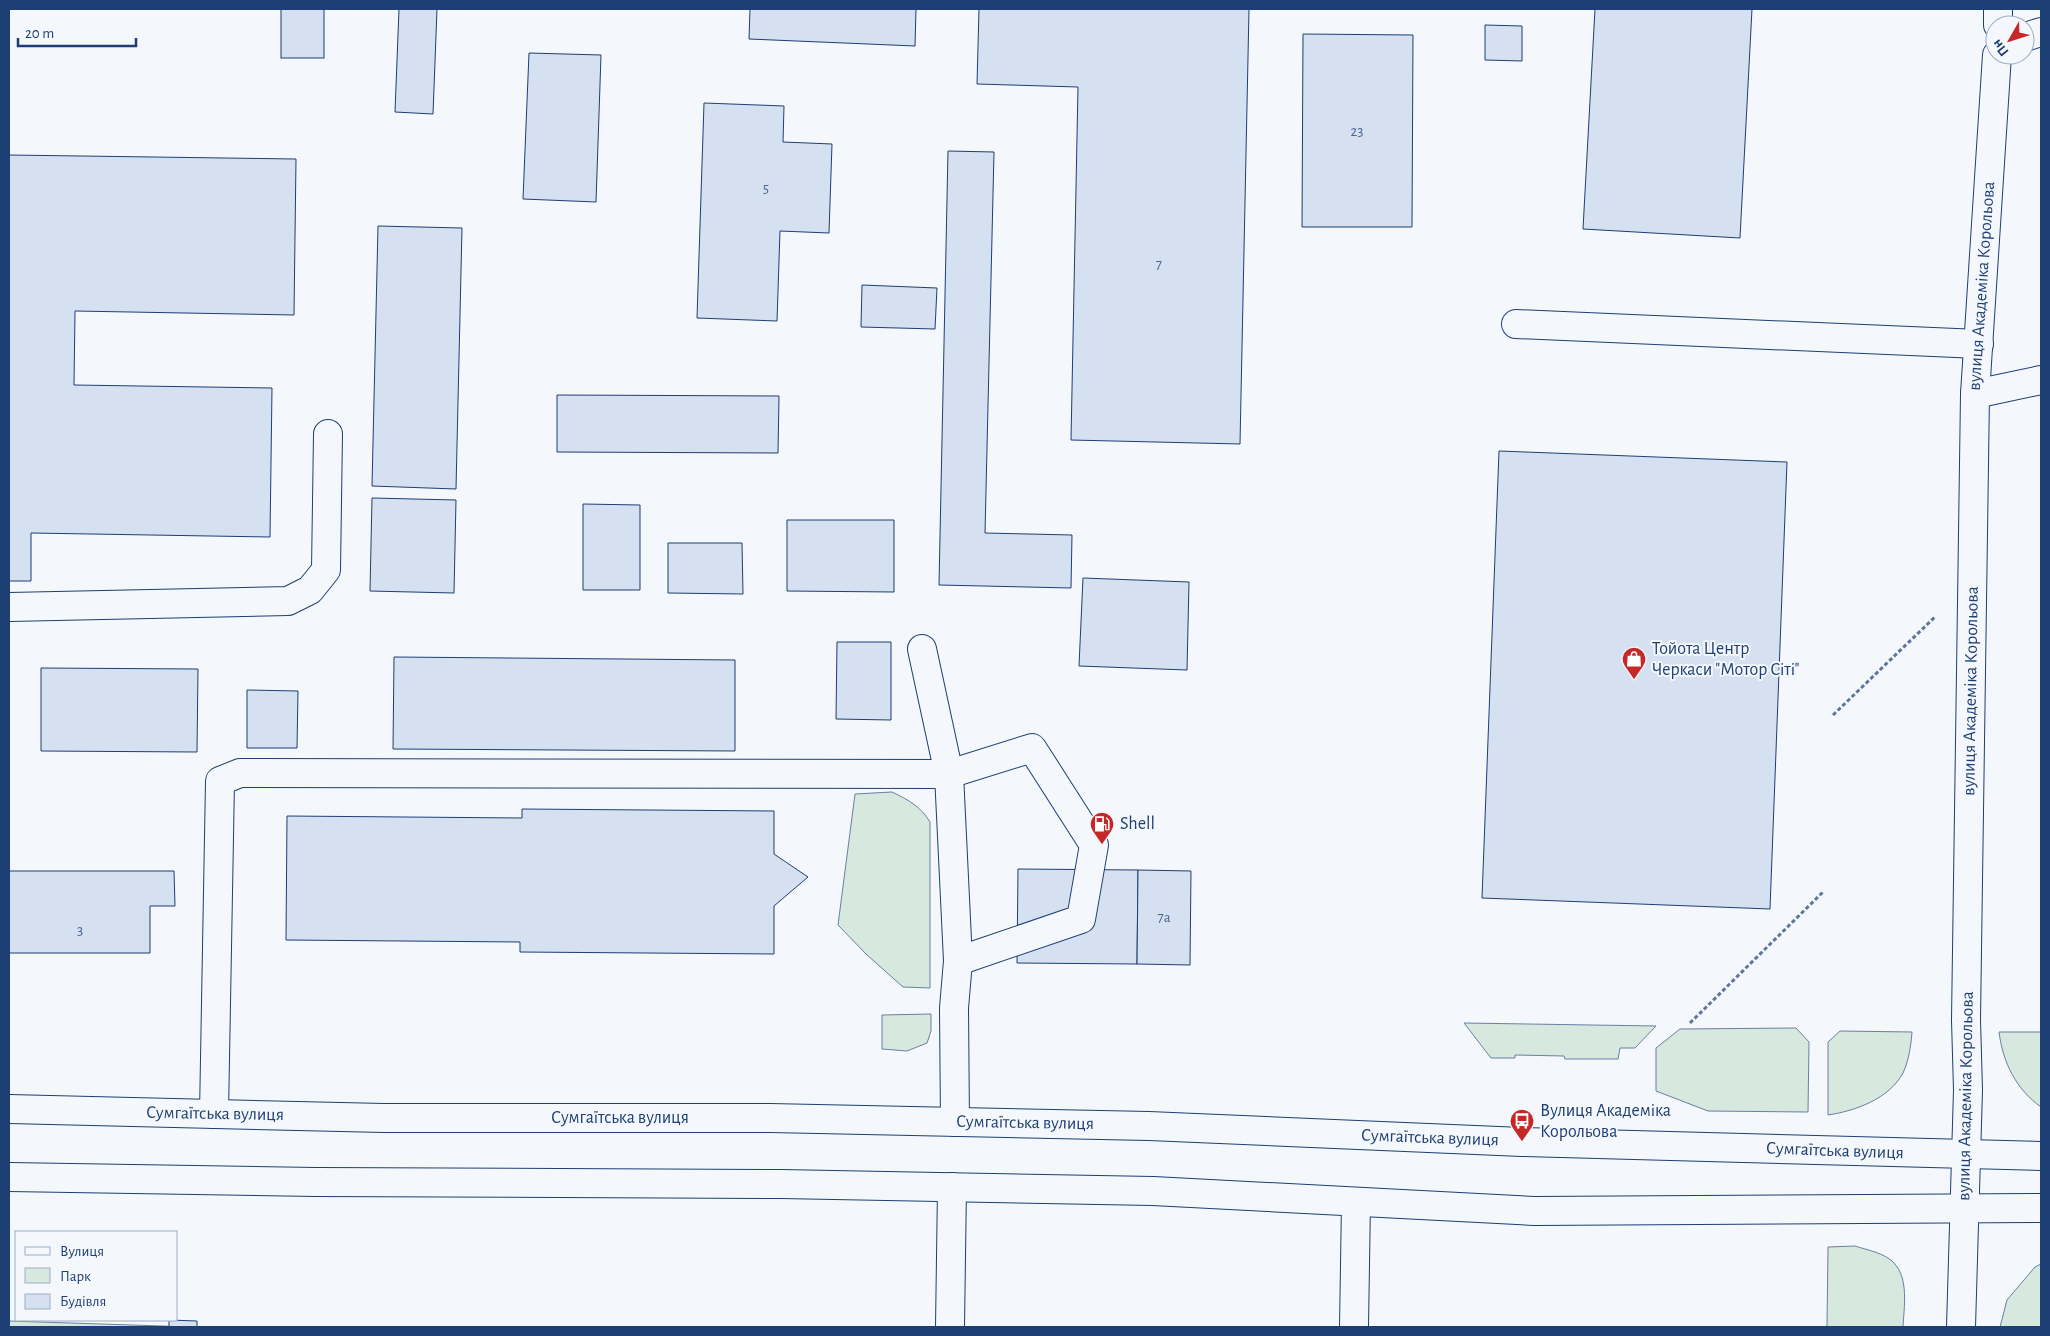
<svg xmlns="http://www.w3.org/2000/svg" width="2050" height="1336" font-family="'Alegreya Sans',sans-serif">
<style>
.green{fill:#d7e8df;stroke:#687fa3}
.building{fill:#d5e0f0;stroke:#1d3f73}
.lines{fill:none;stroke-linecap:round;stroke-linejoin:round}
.minor-casing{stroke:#1d3f73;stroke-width:30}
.major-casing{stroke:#1d3f73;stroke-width:30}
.path{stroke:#5e769c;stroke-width:3;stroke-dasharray:4 2.5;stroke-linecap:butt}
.minor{stroke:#f4f7fb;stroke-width:28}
.major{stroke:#f4f7fb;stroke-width:28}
.labels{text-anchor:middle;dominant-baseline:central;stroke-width:4;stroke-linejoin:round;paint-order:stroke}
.number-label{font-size:15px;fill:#4b6792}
.street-label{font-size:18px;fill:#1d3f73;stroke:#f4f7fb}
.poi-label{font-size:18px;fill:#1d3f73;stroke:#f4f7fb;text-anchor:start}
</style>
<rect width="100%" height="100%" fill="#f4f7fb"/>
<g class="green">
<path d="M892,792C909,800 921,807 930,822V988L903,987L866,954L838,925L855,794Z"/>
<polygon points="931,1014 931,1031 927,1043 907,1051 882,1049 882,1015"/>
<polygon points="1464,1023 1656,1026 1635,1048 1620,1048 1618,1059 1565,1059 1564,1056 1515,1055 1515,1058 1491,1058"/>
<polygon points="1796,1028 1809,1042 1808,1112 1708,1111 1656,1091 1656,1048 1680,1029"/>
<path d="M1840,1031L1912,1032C1911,1045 1909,1060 1903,1073C1889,1099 1855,1111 1828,1115V1042Z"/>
<path d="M1999,1032H2041V1107C2016,1089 2003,1063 1999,1032Z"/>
<path d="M1855,1246C1867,1250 1885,1253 1894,1263C1909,1279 1904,1307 1903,1327H1827L1828,1247Z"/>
<polygon points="2041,1264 2041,1327 2000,1327 2007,1300 2035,1267"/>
<polygon points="9,1321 193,1327 9,1327"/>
</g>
<g class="building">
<rect x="281" y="9" width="43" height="49"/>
<polygon points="399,9 437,9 433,114 395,112"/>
<polygon points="750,9 916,9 915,46 749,39"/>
<polygon points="979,9 1249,9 1240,444 1071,440 1078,87 977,84"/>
<polygon points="1595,9 1752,9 1740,238 1583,229"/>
<polygon points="1485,25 1522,26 1522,61 1485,60"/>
<polygon points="1303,34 1413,35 1412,227 1302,227"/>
<polygon points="529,53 601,55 596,202 523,199"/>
<polygon points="704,103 784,106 783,142 832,144 829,233 780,231 777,321 697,318"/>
<polygon points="948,151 994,152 985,533 1072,535 1071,588 939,585"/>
<polygon points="9,155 296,159 294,315 75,311 74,385 272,388 270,537 31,533 31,581 9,581"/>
<polygon points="378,226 462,228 456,489 372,486"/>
<polygon points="862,285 937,288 935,329 861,327"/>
<polygon points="557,395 779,396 778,453 557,452"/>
<polygon points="1499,451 1787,462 1770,909 1482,898"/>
<polygon points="372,498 456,500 454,593 370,591"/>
<polygon points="583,504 640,505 640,590 583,590"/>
<polygon points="787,520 894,520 894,592 787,591"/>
<polygon points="668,543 742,543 743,594 668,593"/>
<polygon points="1083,578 1189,582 1187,670 1079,666"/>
<polygon points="837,642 891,642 891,720 836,719"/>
<polygon points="394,657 735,660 735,751 393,749"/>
<polygon points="41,668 198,669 197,752 41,751"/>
<polygon points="247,690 298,691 297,748 247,748"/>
<polygon points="522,809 774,811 774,854 808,877 774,906 774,954 520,952 520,942 286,940 287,816 522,818"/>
<polygon points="1018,869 1138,870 1137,964 1017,963"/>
<polygon points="1138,870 1191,871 1190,965 1137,964"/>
<polygon points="9,871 174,871 175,906 150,906 150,953 9,953"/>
<polygon points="169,1320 197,1321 197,1327 169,1327"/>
</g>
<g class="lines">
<defs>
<g id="minor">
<polyline points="1998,25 1998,9"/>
<polyline points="2025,37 2041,32"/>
<polyline points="1516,324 1979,344"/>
<polyline points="1975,394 2041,380"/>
<polyline points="9,607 288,601 310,590 326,570 328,434"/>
<polyline points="922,649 949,774 958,961 954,1008 955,1122"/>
<polyline points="214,1114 220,781 240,773 949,774 1032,748 1094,845 1081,919 958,961"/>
<polyline points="950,1327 952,1187"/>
<polyline points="1354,1327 1356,1202"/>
<polyline points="1961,1327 1968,1090 1966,1020 1975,394 1997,55"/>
</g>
<g id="major">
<polyline points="9,1109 384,1118 770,1118 1149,1126 1522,1142 2041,1156"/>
<polyline points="9,1177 316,1182 781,1184 1153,1191 1534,1211 2041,1208"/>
</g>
</defs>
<use href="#minor" class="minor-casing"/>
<use href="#major" class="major-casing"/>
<g class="path">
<polyline points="1833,715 1936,616"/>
<polyline points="1690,1023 1823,892"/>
</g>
<use href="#minor" class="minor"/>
<use href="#major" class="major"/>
</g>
<defs>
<symbol id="shop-pin" viewBox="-11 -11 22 30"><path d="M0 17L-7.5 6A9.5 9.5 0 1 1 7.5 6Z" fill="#c62828" stroke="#f4f7fb"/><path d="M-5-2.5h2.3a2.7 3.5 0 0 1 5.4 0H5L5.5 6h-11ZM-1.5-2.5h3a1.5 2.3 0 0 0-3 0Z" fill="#fff"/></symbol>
<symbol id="fuel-pin" viewBox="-11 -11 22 30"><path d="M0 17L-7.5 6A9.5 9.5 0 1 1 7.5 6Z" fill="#c62828" stroke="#f4f7fb"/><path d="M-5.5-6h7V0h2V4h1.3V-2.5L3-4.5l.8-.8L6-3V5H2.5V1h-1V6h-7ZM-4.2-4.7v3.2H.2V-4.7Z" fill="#fff"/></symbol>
<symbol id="bus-pin" viewBox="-11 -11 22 30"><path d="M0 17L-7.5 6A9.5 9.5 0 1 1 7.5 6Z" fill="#c62828" stroke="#f4f7fb"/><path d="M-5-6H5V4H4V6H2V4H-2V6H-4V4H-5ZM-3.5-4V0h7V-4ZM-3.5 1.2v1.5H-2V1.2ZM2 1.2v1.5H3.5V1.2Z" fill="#fff"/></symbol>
</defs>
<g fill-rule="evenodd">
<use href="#shop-pin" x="1620" y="645" width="28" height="38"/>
<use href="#fuel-pin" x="1088" y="810" width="28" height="38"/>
<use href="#bus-pin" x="1508" y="1107" width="28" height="38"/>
</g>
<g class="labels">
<g class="number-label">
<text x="1357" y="131">23</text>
<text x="766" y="188">5</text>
<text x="1159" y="264">7</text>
<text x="1164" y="917">7а</text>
<text x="80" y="930">3</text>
</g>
<g class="street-label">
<text transform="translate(1982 286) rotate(-86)">вулиця Академіка Корольова</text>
<text transform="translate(1971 691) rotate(-89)">вулиця Академіка Корольова</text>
<text transform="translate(1966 1096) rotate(-89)">вулиця Академіка Корольова</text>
<text transform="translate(215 1114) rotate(1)">Сумгаїтська вулиця</text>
<text x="620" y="1118">Сумгаїтська вулиця</text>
<text transform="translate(1025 1123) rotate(1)">Сумгаїтська вулиця</text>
<text transform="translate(1430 1138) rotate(2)">Сумгаїтська вулиця</text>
<text transform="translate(1835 1151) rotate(2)">Сумгаїтська вулиця</text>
</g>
<g class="poi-label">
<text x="1652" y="649">Тойота Центр<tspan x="1652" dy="21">Черкаси "Мотор Сіті"</tspan></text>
<text x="1120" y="824">Shell</text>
<text x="1540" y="1111">Вулиця Академіка<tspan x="1540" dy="21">Корольова</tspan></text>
</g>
</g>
<rect width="2050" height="1336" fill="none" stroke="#1d3f73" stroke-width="20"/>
<rect x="15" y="1231" width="162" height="90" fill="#f4f7fb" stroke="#9eadc5"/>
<rect x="25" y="1247" width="25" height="8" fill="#f4f7fb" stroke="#9eadc5"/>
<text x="60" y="1256" font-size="15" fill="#1d3f73">Вулиця</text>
<rect x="25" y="1268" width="25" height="15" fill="#d7e8df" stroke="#9eadc5"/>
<text x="60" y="1281" font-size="15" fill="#1d3f73">Парк</text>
<rect x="25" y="1294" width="25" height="15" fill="#d5e0f0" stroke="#9eadc5"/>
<text x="60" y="1306" font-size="15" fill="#1d3f73">Будівля</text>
<g transform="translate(2010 40) rotate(231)"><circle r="24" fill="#f4f7fb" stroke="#9eadc5"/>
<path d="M0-4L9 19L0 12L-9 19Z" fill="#c62828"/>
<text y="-8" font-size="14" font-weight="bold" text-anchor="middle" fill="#1d3f73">Пн</text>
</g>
<path d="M18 38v8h118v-8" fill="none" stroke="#1d3f73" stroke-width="2.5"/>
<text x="25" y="38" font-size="15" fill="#1d3f73" stroke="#f4f7fb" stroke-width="4" paint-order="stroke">20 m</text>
</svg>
